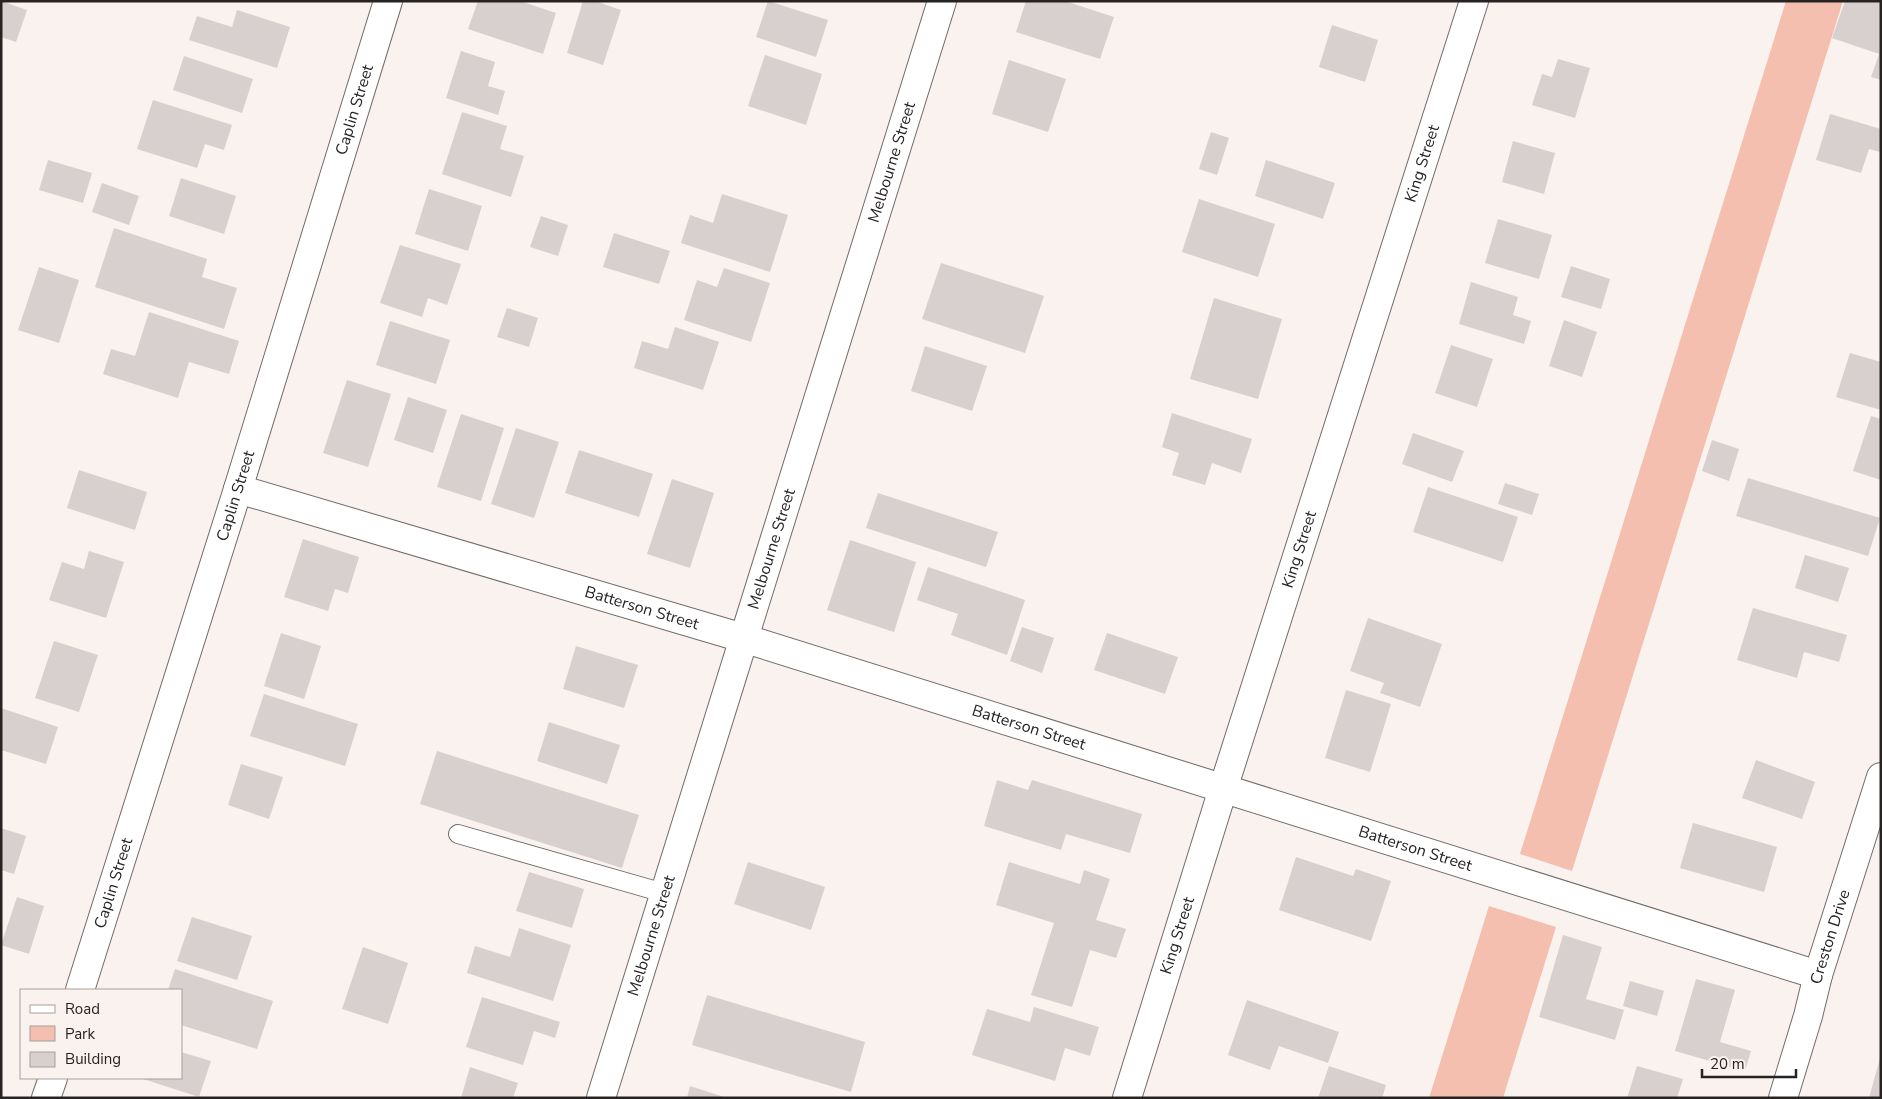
<svg xmlns="http://www.w3.org/2000/svg" width="1882" height="1099" font-family="'Nunito Sans',sans-serif">
<style>
.green{fill:#f4bfae}
.building{fill:#d8d0ce}
.lines{fill:none;stroke-linecap:round;stroke-linejoin:round}
.lane-casing{stroke:#716b69;stroke-width:20}
.street-casing{stroke:#716b69;stroke-width:30}
.lane{stroke:#fff;stroke-width:18}
.street{stroke:#fff;stroke-width:28}
.labels{text-anchor:middle;dominant-baseline:central;stroke-width:4.5;stroke-linejoin:round;paint-order:stroke}
.street-label{font-size:16px;fill:#262322;stroke:#faf2ef}
</style>
<rect width="100%" height="100%" fill="#faf2ef"/>
<g class="green">
<polygon points="1786,1 1843,1 1572,871 1520,854"/>
<polygon points="1489,906 1556,927 1503,1098 1429,1098"/>
</g>
<g class="building">
<polygon points="1,1 27,10 16,42 1,37"/>
<polygon points="478,1 520,1 556,13 543,54 468,29"/>
<polygon points="583,1 595,1 621,10 603,65 567,53"/>
<polygon points="768,1 828,20 816,57 756,37"/>
<polygon points="1026,1 1065,1 1114,17 1100,59 1016,32"/>
<polygon points="1845,1 1881,1 1881,80 1871,77 1879,54 1832,38"/>
<polygon points="237,10 290,27 277,68 189,40 197,16 232,27"/>
<polygon points="1332,25 1378,40 1365,82 1319,67"/>
<polygon points="461,51 495,62 488,86 505,91 498,115 446,98"/>
<polygon points="765,55 822,74 806,125 748,106"/>
<polygon points="184,56 253,79 242,113 173,90"/>
<polygon points="1558,59 1590,68 1575,118 1532,105 1542,74 1552,77"/>
<polygon points="1009,60 1066,79 1048,132 992,114"/>
<polygon points="153,100 232,125 224,150 205,144 197,168 137,149"/>
<polygon points="462,112 507,126 500,149 524,156 511,197 442,174"/>
<polygon points="1830,114 1881,129 1880,152 1869,149 1861,173 1816,160"/>
<polygon points="1211,132 1229,138 1217,175 1199,169"/>
<polygon points="1513,141 1555,153 1544,194 1502,182"/>
<polygon points="48,160 92,173 83,203 39,190"/>
<polygon points="1266,160 1335,183 1323,219 1255,196"/>
<polygon points="181,178 236,196 224,234 169,216"/>
<polygon points="102,183 139,196 129,225 92,212"/>
<polygon points="429,189 482,206 468,251 415,234"/>
<polygon points="722,194 788,215 770,272 681,243 690,215 713,223"/>
<polygon points="1199,199 1275,224 1258,277 1182,252"/>
<polygon points="541,216 568,225 558,256 530,247"/>
<polygon points="1498,219 1552,235 1539,279 1485,263"/>
<polygon points="114,228 207,259 202,277 237,288 224,329 95,287"/>
<polygon points="614,233 670,251 659,284 603,267"/>
<polygon points="400,245 461,264 447,305 428,298 422,317 380,303"/>
<polygon points="941,263 1044,296 1025,353 922,319"/>
<polygon points="1571,266 1610,279 1601,309 1561,297"/>
<polygon points="39,267 79,280 59,343 18,330"/>
<polygon points="724,268 770,283 751,342 684,320 697,280 717,287"/>
<polygon points="1471,282 1518,297 1513,315 1531,321 1524,344 1459,324"/>
<polygon points="1214,298 1282,319 1258,399 1190,379"/>
<polygon points="507,308 538,318 529,347 497,337"/>
<polygon points="149,312 239,341 229,374 189,362 178,398 103,374 111,349 135,356"/>
<polygon points="1564,320 1597,332 1582,377 1549,366"/>
<polygon points="390,321 450,340 436,384 376,365"/>
<polygon points="675,327 719,342 703,390 634,368 642,341 668,349"/>
<polygon points="1451,345 1493,359 1477,407 1435,393"/>
<polygon points="925,346 987,366 972,411 911,391"/>
<polygon points="1850,353 1881,362 1881,410 1836,397"/>
<polygon points="347,380 391,394 368,467 323,453"/>
<polygon points="408,397 447,410 433,453 394,440"/>
<polygon points="1172,413 1252,439 1241,473 1212,463 1205,485 1172,475 1179,453 1162,447"/>
<polygon points="461,414 504,428 481,501 437,487"/>
<polygon points="1871,416 1881,419 1881,480 1853,471"/>
<polygon points="516,428 559,442 534,518 491,504"/>
<polygon points="1413,433 1464,451 1452,482 1402,464"/>
<polygon points="1712,440 1739,449 1729,481 1702,471"/>
<polygon points="579,450 653,474 639,517 565,493"/>
<polygon points="79,470 147,492 135,530 67,508"/>
<polygon points="1748,478 1880,518 1868,556 1736,516"/>
<polygon points="672,479 714,493 690,568 647,554"/>
<polygon points="1505,483 1539,494 1532,515 1498,504"/>
<polygon points="1428,487 1518,517 1503,562 1413,532"/>
<polygon points="878,493 998,532 986,567 866,528"/>
<polygon points="303,539 359,557 348,593 335,589 328,611 284,597"/>
<polygon points="850,540 916,562 894,632 827,610"/>
<polygon points="89,551 124,562 106,618 49,600 62,562 84,569"/>
<polygon points="1805,555 1849,568 1838,602 1795,588"/>
<polygon points="928,567 1025,600 1007,655 951,635 958,614 917,600"/>
<polygon points="1753,608 1847,635 1839,662 1804,652 1797,678 1737,660"/>
<polygon points="1368,618 1442,644 1420,707 1380,693 1384,683 1350,671"/>
<polygon points="1022,627 1054,638 1042,673 1010,661"/>
<polygon points="281,633 321,646 304,699 264,686"/>
<polygon points="1107,633 1178,657 1165,694 1094,670"/>
<polygon points="54,641 98,655 79,712 35,698"/>
<polygon points="576,646 638,665 624,708 563,689"/>
<polygon points="1346,690 1391,704 1370,772 1325,758"/>
<polygon points="264,694 358,724 345,766 250,736"/>
<polygon points="1,708 58,727 46,764 1,750"/>
<polygon points="549,722 620,745 607,784 537,761"/>
<polygon points="437,751 639,815 622,868 420,804"/>
<polygon points="1756,760 1815,782 1802,819 1742,798"/>
<polygon points="241,764 283,777 269,819 228,805"/>
<polygon points="997,780 1028,790 1032,780 1142,814 1130,853 1066,834 1061,850 984,826"/>
<polygon points="1693,823 1777,847 1764,892 1680,868"/>
<polygon points="1,828 26,836 14,874 1,870"/>
<polygon points="1296,857 1353,876 1356,869 1391,881 1371,941 1279,910"/>
<polygon points="748,862 825,887 811,930 734,904"/>
<polygon points="1009,862 1080,884 1084,870 1110,879 1096,920 1126,929 1116,958 1090,950 1072,1007 1031,995 1054,923 996,905"/>
<polygon points="529,872 584,889 572,928 516,911"/>
<polygon points="17,897 44,906 29,954 1,945"/>
<polygon points="192,917 252,936 237,980 177,961"/>
<polygon points="519,928 571,945 553,1001 467,973 475,946 510,957"/>
<polygon points="1563,935 1602,947 1586,999 1624,1010 1615,1040 1539,1017"/>
<polygon points="363,947 408,963 388,1024 342,1009"/>
<polygon points="175,969 273,1001 257,1049 181,1025 181,990 168,990"/>
<polygon points="1696,979 1735,990 1720,1042 1751,1051 1745,1071 1675,1051"/>
<polygon points="1630,981 1664,991 1657,1016 1623,1006"/>
<polygon points="707,995 865,1042 851,1092 692,1045"/>
<polygon points="482,997 560,1022 555,1038 534,1031 523,1065 466,1047"/>
<polygon points="1247,1000 1339,1032 1328,1063 1279,1046 1270,1070 1228,1055"/>
<polygon points="1034,1007 1099,1027 1090,1056 1065,1048 1055,1081 972,1055 987,1009 1030,1022"/>
<polygon points="181,1052 211,1061 199,1097 140,1078 181,1078"/>
<polygon points="1880,1058 1881,1098 1869,1098"/>
<polygon points="1329,1066 1386,1085 1382,1098 1318,1098"/>
<polygon points="1637,1066 1683,1079 1677,1098 1627,1098"/>
<polygon points="470,1067 518,1083 513,1098 461,1098"/>
<polygon points="690,1086 724,1097 724,1098 687,1098"/>
</g>
<g class="lines">
<defs>
<polyline id="lane" points="458,834 664,893"/>
<g id="street">
<path id="s1" d="M238,489L743,638L1818,975"/>
<path id="s2" d="M80,990L238,489L388,1"/>
<polyline points="46,1098 53,1078"/>
<path id="s3" d="M601,1098L942,1"/>
<path id="s4" d="M1127,1098L1223,789L1474,1"/>
<path id="s5" d="M1783,1098L1808,1016L1818,975L1881,777"/>
</g>
</defs>
<use href="#lane" class="lane-casing"/>
<use href="#street" class="street-casing"/>
<use href="#lane" class="lane"/>
<use href="#street" class="street"/>
</g>
<g class="labels">
<g class="street-label">
<text stroke="none"><textPath href="#s2" startOffset="922">Caplin Street</textPath></text>
<text stroke="none"><textPath href="#s3" startOffset="980">Melbourne Street</textPath></text>
<text stroke="none"><textPath href="#s4" startOffset="980">King Street</textPath></text>
<text stroke="none"><textPath href="#s2" startOffset="518">Caplin Street</textPath></text>
<text stroke="none"><textPath href="#s3" startOffset="575">Melbourne Street</textPath></text>
<text stroke="none"><textPath href="#s4" startOffset="575">King Street</textPath></text>
<text stroke="none"><textPath href="#s1" startOffset="421">Batterson Street</textPath></text>
<text stroke="none"><textPath href="#s1" startOffset="826">Batterson Street</textPath></text>
<text stroke="none"><textPath href="#s1" startOffset="1231">Batterson Street</textPath></text>
<text stroke="none"><textPath href="#s2" startOffset="112">Caplin Street</textPath></text>
<text stroke="none"><textPath href="#s4" startOffset="170">King Street</textPath></text>
<text stroke="none"><textPath href="#s3" startOffset="170">Melbourne Street</textPath></text>
<text stroke="none"><textPath href="#s5" startOffset="168">Creston Drive</textPath></text>
</g>
</g>
<rect width="1882" height="1099" fill="none" stroke="#262322" stroke-width="5"/>
<rect x="20" y="989" width="162" height="90" fill="#faf2ef" stroke="#a59f9d"/>
<rect x="30" y="1005" width="25" height="8" fill="#ffffff" stroke="#a59f9d"/>
<text x="65" y="1014" font-size="15" fill="#262322">Road</text>
<rect x="30" y="1026" width="25" height="15" fill="#f4bfae" stroke="#a59f9d"/>
<text x="65" y="1039" font-size="15" fill="#262322">Park</text>
<rect x="30" y="1052" width="25" height="15" fill="#d8d0ce" stroke="#a59f9d"/>
<text x="65" y="1064" font-size="15" fill="#262322">Building</text>
<path d="M1702 1069v8h94v-8" fill="none" stroke="#262322" stroke-width="2.5"/>
<text x="1710" y="1069" font-size="15" fill="#262322" stroke="#faf2ef" stroke-width="4" paint-order="stroke">20 m</text>
</svg>
